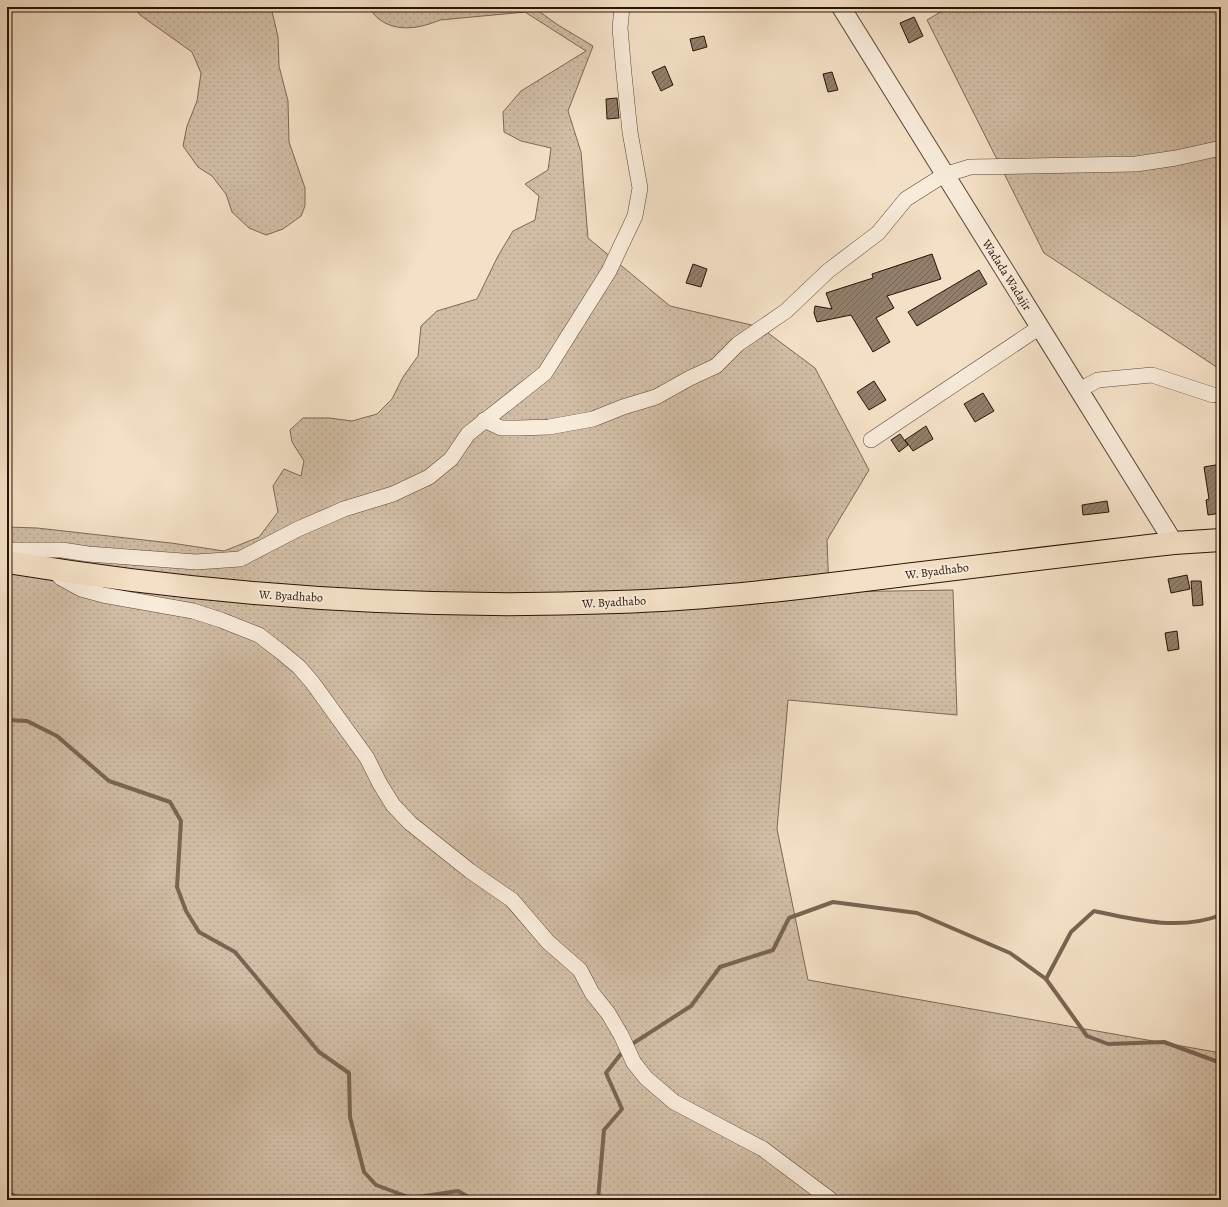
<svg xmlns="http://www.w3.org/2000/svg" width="1228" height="1207" font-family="Alegreya,serif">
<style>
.grass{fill:url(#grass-dots);stroke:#7c6856}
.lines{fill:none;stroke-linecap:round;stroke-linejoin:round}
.stream{stroke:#796452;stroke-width:4}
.building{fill:url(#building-hatch);stroke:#281306}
.minor-casing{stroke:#5b4636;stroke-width:16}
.tertiary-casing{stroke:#5b4636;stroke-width:20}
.primary-casing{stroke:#281306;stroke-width:24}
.minor{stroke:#f8ebda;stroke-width:15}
.tertiary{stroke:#f8ebda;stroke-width:18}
.primary{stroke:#f4e0c6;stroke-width:22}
.labels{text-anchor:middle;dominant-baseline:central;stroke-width:4;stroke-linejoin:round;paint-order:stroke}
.street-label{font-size:12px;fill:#281306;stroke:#f8ebda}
</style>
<defs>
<pattern id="grass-dots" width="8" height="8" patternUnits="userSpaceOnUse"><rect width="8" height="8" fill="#d1bda5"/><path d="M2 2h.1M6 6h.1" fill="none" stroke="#b3a28d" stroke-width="1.8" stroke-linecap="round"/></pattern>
<pattern id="building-hatch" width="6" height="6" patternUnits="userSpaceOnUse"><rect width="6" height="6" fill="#927e6a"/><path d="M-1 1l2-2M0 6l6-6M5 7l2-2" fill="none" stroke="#765"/></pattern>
</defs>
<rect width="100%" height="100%" fill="#f4e0c6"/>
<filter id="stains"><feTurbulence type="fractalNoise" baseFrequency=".005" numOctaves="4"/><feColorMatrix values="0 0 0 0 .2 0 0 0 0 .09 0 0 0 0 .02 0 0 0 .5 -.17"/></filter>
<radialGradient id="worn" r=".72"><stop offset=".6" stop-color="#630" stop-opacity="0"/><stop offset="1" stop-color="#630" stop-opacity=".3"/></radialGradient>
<g class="grass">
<polygon points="134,7 271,7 278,37 279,66 288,101 289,142 305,188 305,206 301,216 283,229 266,235 249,228 232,212 226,194 212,176 198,167 183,146 187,126 197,101 201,73 192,52 140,15"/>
<path d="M365,7H533L558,25L593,46L568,111L581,152L588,238L670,306L760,327L815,368L869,470L827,540L829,592L953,590L957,715L788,700L777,829L808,980L1221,1053V1200H7V527L37,528L171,543L224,551L259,537L278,512L273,486L284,469L301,476L304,461L292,442L290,430L303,418H329L352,421L377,414L392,399L403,377L418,356L421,326L437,311L477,299L498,256L513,231L535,220L539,196L525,184L548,170L551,148L521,141L504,132L503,112L521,91L586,51L525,12L440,20C421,28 397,33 379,19C372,14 374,11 365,7Z"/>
<polygon points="949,7 1221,7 1221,370 1044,253 927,20"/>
</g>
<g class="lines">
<g class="stream">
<polyline points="7,720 27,721 57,736 109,781 170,802 181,821 177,887 186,911 199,932 235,952 319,1052 349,1073 350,1117 364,1172 376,1185 411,1198 458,1191 474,1200"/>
<path d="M1046,979L1071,932L1094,911C1136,920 1180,931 1221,915"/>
<polyline points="629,1046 691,1006 720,967 773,950 789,918 833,902 917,913 1010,953 1046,979 1087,1036 1108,1044 1164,1042 1221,1063"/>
<polyline points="7,1192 23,1200"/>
<polyline points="598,1200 604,1130 622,1109 606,1073 624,1050"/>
</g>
</g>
<g class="building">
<polygon points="914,17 923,36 909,43 900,23"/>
<polygon points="704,36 707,47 693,51 690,39"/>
<polygon points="665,66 673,85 661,91 652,72"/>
<polygon points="832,72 838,90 828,92 823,74"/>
<polygon points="617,98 619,118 607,119 606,99"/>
<polygon points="932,254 941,279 887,296 894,308 876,318 890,342 873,352 851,315 817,322 814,313 815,306 832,309 826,293 873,278 872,274"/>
<polygon points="693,264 707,269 701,287 686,283"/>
<polygon points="979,270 987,284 917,326 908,312"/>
<polygon points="874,381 886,400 869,410 857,392"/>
<polygon points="983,393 994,411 975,422 964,404"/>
<polygon points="926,426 933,439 913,451 905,440"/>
<polygon points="900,434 908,445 899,452 891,440"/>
<polygon points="1221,464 1221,486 1218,486 1221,513 1208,515 1206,500 1209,499 1204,467"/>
<polygon points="1107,501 1109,512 1083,515 1082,505"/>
<polygon points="1187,575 1190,589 1171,593 1168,579"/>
<polygon points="1191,581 1201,581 1203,605 1193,606"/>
<polygon points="1177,631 1179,649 1168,651 1165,633"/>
</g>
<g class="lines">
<defs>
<g id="minor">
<polyline points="1079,390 1098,380 1152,375 1213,395"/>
<polyline points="484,420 501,428 518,428 549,427 593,419 623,407 656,397 690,378 716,366 738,344 786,311 828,271 878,233 906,199 944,175 970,167 1136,164 1176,158 1221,148"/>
<polyline points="871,440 1040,327"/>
<polyline points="7,550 62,550 88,554 196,562 240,559 298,529 344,509 393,494 429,477 451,459 468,434 545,373 609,271 635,216 640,188 630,132 624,74 620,28 622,7"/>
<polyline points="53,569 61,578 81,589 103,595 193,611 221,620 259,635 281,652 299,667 312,682 367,758 380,784 393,805 410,823 470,871 512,900 548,942 580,970 592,993 608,1013 621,1035 634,1063 646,1078 674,1102 763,1149 831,1200"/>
</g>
<polyline id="tertiary" points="841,7 1174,543"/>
<path id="primary" d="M7,562C208,595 413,610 617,602C714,599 809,587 905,575C994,564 1084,553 1174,543L1221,540"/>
</defs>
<use href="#minor" class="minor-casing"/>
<use href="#tertiary" class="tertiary-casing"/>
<use href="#primary" class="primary-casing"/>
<use href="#minor" class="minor"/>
<use href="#tertiary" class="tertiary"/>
<use href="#primary" class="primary"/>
</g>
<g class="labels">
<g class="street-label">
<text transform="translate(1007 275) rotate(58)">Wadada Wadajir</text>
<text transform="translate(937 571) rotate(-7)">W. Byadhabo</text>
<text transform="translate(291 596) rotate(3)">W. Byadhabo</text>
<text transform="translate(614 602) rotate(-3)">W. Byadhabo</text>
</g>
</g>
<rect width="1228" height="1207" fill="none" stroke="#f4e0c6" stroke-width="24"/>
<rect x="8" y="8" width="1212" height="1191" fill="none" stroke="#281306" stroke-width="2"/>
<rect x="12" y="12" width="1204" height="1183" fill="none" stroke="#281306"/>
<rect width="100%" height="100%" filter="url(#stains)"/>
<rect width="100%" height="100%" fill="url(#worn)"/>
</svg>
